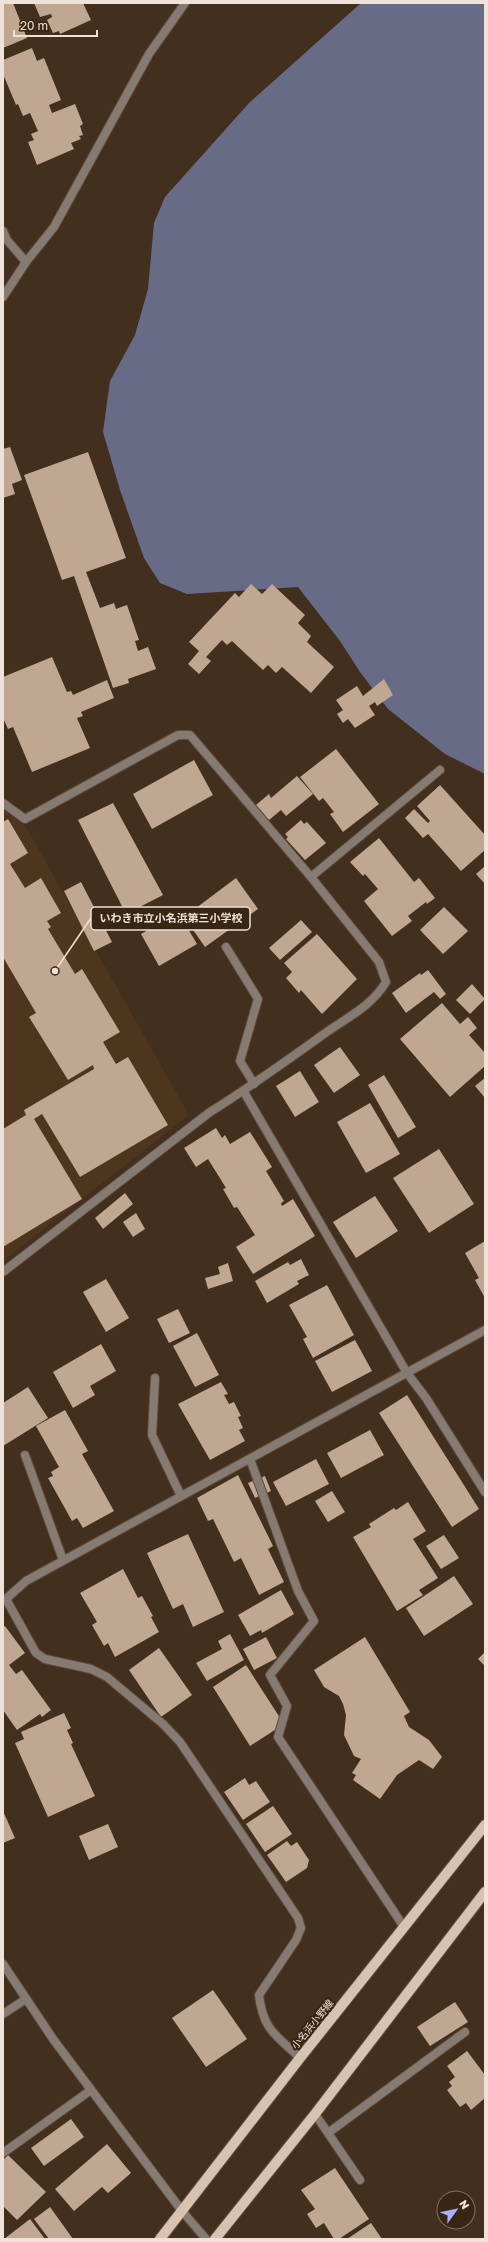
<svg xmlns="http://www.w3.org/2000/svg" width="488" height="2242" font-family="'Golos Text','Noto Sans JP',sans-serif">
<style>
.built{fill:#4e351e}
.forest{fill:#686b86}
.building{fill:#bfa792}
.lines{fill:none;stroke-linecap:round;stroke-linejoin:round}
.minor-casing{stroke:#5f4c3c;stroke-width:10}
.primary-casing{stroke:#5f4c3c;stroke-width:12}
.minor{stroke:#867b73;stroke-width:8}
.primary{stroke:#d8c2b0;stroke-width:10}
.labels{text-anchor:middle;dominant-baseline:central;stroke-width:4;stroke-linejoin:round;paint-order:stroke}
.street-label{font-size:10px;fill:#efe2d8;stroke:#392514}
.leader{fill:none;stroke:#efe2d8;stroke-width:1.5}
.callout-dot{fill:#efe2d8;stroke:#392514;stroke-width:1.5}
.callout{fill:#392514;stroke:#efe2d8;stroke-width:1.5}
.callout-label{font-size:11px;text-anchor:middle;font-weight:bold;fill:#efe2d8}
</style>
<rect width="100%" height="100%" fill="#432f1e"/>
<polygon class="built" points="3,809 26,827 189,1115 3,1261"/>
<polygon class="forest" points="361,3 485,3 485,774 445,754 388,709 360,672 340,641 298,587 187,594 160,583 144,558 120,490 103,432 110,381 135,335 148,289 154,223 165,197 249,103"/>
<g class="building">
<polygon points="3,3 13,3 27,38 3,48"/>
<polygon points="34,3 83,3 91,20 60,34 59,31 53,33 47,20 52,17 51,14 40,17"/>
<polygon points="32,48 37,61 44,58 61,100 49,105 52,113 75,104 83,124 80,126 83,135 79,136 81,139 71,143 74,149 37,165 28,142 34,140 31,134 38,131 30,113 23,116 18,104 16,105 3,74 3,60"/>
<polygon points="10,447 22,480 12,484 15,494 3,498 3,449"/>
<polygon points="88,452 126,558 86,572 100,608 114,603 116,609 127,605 139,640 135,641 138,651 148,647 156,669 128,679 129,683 113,688 74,576 62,580 24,475"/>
<polygon points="251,584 262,594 272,584 305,615 298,623 311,636 307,642 334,667 311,693 282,667 276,673 268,665 263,670 232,641 227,645 222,640 206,657 211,661 199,674 188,664 199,651 189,642 235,593 239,597"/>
<polygon points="52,657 67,692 71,691 73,695 107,680 114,698 81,712 83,716 77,718 90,748 32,772 13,727 8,729 3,718 3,677"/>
<polygon points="384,679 393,695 377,706 375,702 369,706 375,715 355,728 348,719 343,723 337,714 343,710 336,700 357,686 363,696"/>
<polygon points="336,749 379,804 343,832 330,814 334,812 323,798 319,801 300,777"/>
<polygon points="194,760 213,795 152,829 133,794"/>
<polygon points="297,776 313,794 286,816 281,810 269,820 256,805 269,794 271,798"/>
<polygon points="440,785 485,835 485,850 461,871 428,834 423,838 405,818 414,809 428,823 430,821 417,806"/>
<polygon points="113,803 163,895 126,914 78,820"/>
<polygon points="8,819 28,853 10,864 25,888 41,878 61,913 47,921 51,927 48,929 75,974 82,969 120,1032 103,1042 116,1064 128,1057 168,1125 80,1177 42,1114 34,1119 82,1199 3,1247 3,1129 26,1115 24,1110 94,1069 93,1065 68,1080 29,1017 36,1013 3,957 3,822"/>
<polygon points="301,820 304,824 307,822 326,843 305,860 286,839 288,837 285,834"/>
<polygon points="379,838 414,882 419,878 435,898 427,904 426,902 408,916 412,921 392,936 364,901 378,889 365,874 363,876 350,862"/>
<polygon points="485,866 485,884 476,874"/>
<polygon points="236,878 258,909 205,947 184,917"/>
<polygon points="81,882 112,942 94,951 64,891"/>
<polygon points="444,907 468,931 443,954 420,930"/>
<polygon points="178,912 197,944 159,966 141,934"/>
<polygon points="301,920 312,932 280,960 269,948"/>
<polygon points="317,934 357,979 322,1014 301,990 299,993 286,978 292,972 284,963"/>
<polygon points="428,970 446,994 440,999 434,992 406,1013 392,993 420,973 421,975"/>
<polygon points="472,984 485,999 470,1014 456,1000"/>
<polygon points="442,1003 460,1024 468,1017 477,1028 469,1035 485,1053 485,1066 450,1097 400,1039"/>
<polygon points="340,1047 360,1075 334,1093 314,1065"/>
<polygon points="300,1071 319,1102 295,1117 276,1086"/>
<polygon points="384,1075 416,1127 398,1138 368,1085"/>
<polygon points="485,1078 485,1098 475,1086"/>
<polygon points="370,1103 400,1154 366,1173 337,1122"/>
<polygon points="216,1128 222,1138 225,1135 230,1144 250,1132 272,1167 266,1171 284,1201 281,1203 282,1206 293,1199 315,1236 253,1274 236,1247 255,1235 237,1207 234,1208 223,1189 226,1188 208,1159 196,1167 184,1148"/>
<polygon points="439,1149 474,1204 429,1233 393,1178"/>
<polygon points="125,1193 133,1204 103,1229 95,1218"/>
<polygon points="375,1196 398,1231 356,1258 333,1222"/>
<polygon points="136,1213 145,1229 133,1237 123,1222"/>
<polygon points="485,1241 485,1298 475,1280 479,1278 465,1253"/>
<polygon points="301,1259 309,1275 297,1281 299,1284 267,1303 255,1281 288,1262 290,1265"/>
<polygon points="228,1263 233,1281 208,1289 205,1278 220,1274 218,1267"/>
<polygon points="106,1279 129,1318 106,1332 83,1292"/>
<polygon points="327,1285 354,1335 313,1358 303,1339 307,1337 289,1305"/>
<polygon points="178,1309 190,1333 169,1343 157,1319"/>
<polygon points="197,1333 219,1375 195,1387 173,1346"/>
<polygon points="355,1340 372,1371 332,1392 315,1361"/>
<polygon points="101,1344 116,1371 90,1386 95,1395 73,1408 53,1372"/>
<polygon points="221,1382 228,1394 224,1395 229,1404 234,1402 241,1416 238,1417 243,1428 239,1430 245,1441 210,1460 178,1404"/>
<polygon points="28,1387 48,1418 3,1446 3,1403"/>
<polygon points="407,1395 479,1509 452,1527 379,1413"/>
<polygon points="65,1410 88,1451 82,1454 114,1511 83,1528 77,1518 72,1521 48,1478 53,1476 51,1472 59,1467 36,1426"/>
<polygon points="370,1430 384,1455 341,1478 327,1453"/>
<polygon points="316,1459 329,1484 286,1506 273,1482"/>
<polygon points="238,1475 273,1546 268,1549 284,1582 259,1595 241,1558 234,1562 213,1519 208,1521 197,1498"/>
<polygon points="265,1476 271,1491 255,1498 248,1483"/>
<polygon points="332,1491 345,1512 328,1522 315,1501"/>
<polygon points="408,1502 426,1531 413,1539 438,1578 419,1590 423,1595 397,1611 353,1537 371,1527 369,1524 394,1508 396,1510"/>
<polygon points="188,1534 224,1612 193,1627 183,1604 173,1609 147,1553"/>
<polygon points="444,1535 459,1558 441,1569 426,1546"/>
<polygon points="123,1569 138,1598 142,1596 153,1616 151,1617 159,1632 115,1657 108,1643 104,1646 92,1625 97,1622 80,1593"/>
<polygon points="454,1576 473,1604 424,1636 406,1608"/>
<polygon points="281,1590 294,1614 262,1633 261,1630 250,1636 238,1615"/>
<polygon points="5,1626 25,1653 9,1665 16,1674 22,1670 51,1710 42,1717 40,1714 17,1730 3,1710 3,1627"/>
<polygon points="230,1634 244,1660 207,1681 196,1663 222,1649 218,1641"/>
<polygon points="266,1637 277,1658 254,1670 243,1649"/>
<polygon points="365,1637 410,1712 404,1716 409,1727 429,1740 442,1757 433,1769 419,1760 397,1775 380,1799 353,1780 356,1775 352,1773 361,1759 354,1756 344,1735 346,1715 343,1704 339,1696 324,1687 314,1670"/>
<polygon points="159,1648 192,1695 161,1717 129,1670"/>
<polygon points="485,1652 485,1666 478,1659"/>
<polygon points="246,1665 284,1724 250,1746 213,1687"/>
<polygon points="64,1713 71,1728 67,1730 73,1743 71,1744 95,1796 48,1817 15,1743 24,1739 21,1732"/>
<polygon points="245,1778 249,1785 256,1781 270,1802 243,1820 224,1792"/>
<polygon points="273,1806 292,1834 265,1852 246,1824"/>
<polygon points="3,1811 15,1838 3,1843"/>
<polygon points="108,1824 118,1847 89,1860 79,1836"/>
<polygon points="287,1841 291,1846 297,1842 309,1860 307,1868 286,1882 267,1855"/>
<polygon points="213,1990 247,2039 206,2067 172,2018"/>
<polygon points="455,2002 468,2022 430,2046 417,2027"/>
<polygon points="467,2051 485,2075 485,2098 471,2110 466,2103 460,2107 447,2090 452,2086 449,2082 455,2077 447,2066"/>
<polygon points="71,2119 84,2137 44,2166 31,2148"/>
<polygon points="107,2144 131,2173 108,2193 102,2187 74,2211 55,2189"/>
<polygon points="8,2155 46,2192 17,2220 3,2206 3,2160"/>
<polygon points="335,2168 369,2219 339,2239 334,2239 324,2223 316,2228 307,2214 315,2209 301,2190"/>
<polygon points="50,2207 73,2239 49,2239 34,2219"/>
<polygon points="30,2219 45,2239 4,2239"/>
<polygon points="371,2223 382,2239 347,2239"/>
</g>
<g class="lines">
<defs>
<g id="minor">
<polyline points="3,231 7,240 26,262"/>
<polyline points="3,297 26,262 54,227 149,54 185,3"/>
<path d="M3,803L25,819L178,735H190L311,877L379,962L386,982C371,1007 346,1018 324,1034C286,1061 249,1088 210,1112L3,1272"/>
<polyline points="311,877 440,770"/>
<polyline points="226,947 258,999 240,1061 254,1084"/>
<polyline points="244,1092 407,1373 426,1398 485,1492"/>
<polyline points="155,1378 152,1435 181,1496"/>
<polyline points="25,1455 63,1560"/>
<polyline points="250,1459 298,1591 314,1621 270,1675 287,1706 278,1737 404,1927"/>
<polyline points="3,1964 53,2039 182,2211 206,2239"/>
<polyline points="3,2014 26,1999"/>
<path d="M300,2058C276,2035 263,2030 259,1995L296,1940L301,1928L298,1918L180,1742L163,1724L107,1677L91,1669L45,1659L36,1653L6,1599L26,1581L485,1330"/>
<polyline points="315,2114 360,2180"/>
<polyline points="328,2133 465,2032"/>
<polyline points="3,2153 91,2090"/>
</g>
<g id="primary">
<polyline points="160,2239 300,2058 485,1825"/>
<polyline points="215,2239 315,2114 485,1892"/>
</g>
</defs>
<use href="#minor" class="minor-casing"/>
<use href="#primary" class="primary-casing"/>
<use href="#minor" class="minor"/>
<use href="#primary" class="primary"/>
</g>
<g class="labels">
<g class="street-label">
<text transform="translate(312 2024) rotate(-51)">小名浜小野線</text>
</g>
</g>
<path class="leader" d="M55 971L91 918"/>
<circle class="callout-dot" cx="55" cy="971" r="4"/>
<rect class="callout" x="91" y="907" width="159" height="23" rx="4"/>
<g class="callout-label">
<text x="171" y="922">いわき市立小名浜第三小学校</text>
</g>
<rect width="488" height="2242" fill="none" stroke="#efe2d8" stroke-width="8"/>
<g transform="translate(456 2210) rotate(57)"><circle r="19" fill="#392514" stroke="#827162"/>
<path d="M0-3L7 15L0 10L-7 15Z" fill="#a8b0fc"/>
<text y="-6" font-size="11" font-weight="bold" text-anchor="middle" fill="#efe2d8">N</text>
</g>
<path d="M14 30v6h83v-6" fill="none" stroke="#efe2d8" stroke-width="2"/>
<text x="20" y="30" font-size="12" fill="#efe2d8" stroke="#392514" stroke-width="3" paint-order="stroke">20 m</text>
</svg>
